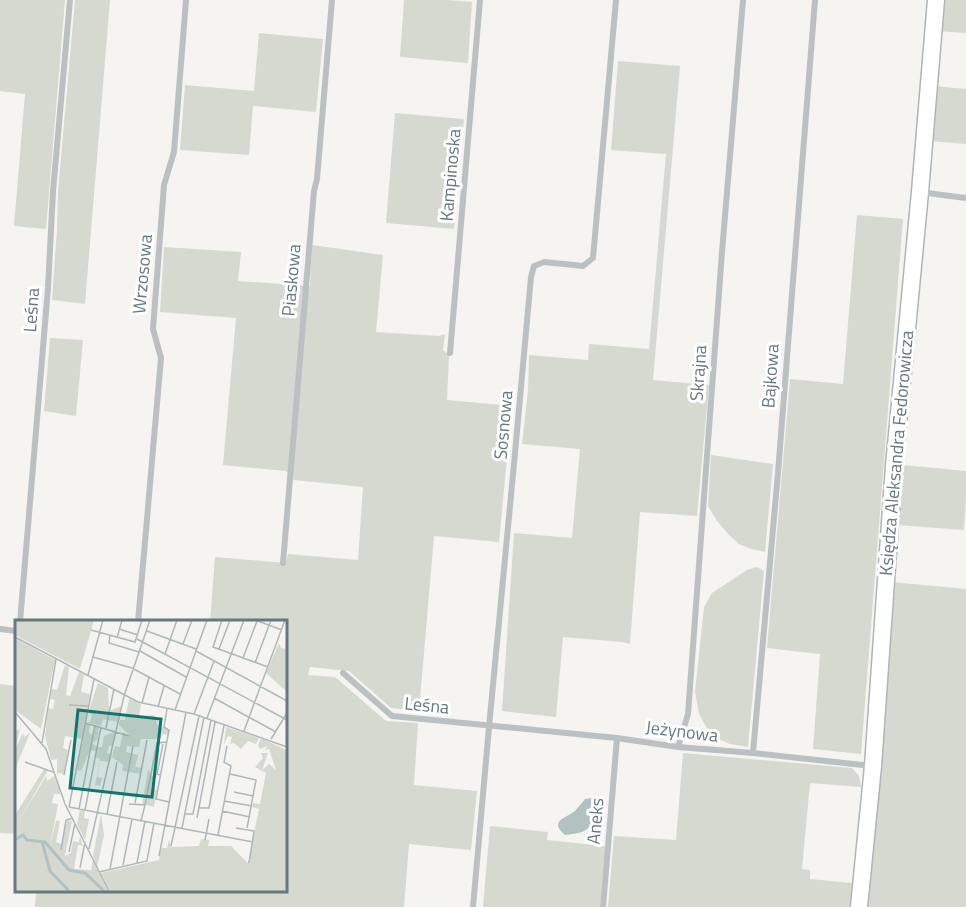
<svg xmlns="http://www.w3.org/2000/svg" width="966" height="907" font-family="'Titillium Web',sans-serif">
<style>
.green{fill:#d5d9d0}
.water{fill:#b2c2c3}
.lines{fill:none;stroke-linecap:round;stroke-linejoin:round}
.secondary-casing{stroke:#aeb6b8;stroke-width:19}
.street{stroke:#bbc1c3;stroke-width:6}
.secondary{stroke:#fff;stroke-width:16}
.labels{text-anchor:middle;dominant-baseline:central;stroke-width:6;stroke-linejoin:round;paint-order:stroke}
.street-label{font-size:18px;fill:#657a80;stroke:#fff}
.inset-river{fill:none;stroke:#b2c2c3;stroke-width:3}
.inset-road{fill:none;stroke:#aeb8ba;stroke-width:1.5}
.view{fill:#0f766e;fill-opacity:0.15;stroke:#0f766e;stroke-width:3}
.inset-edge{fill:none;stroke:#657a80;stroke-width:3}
</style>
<rect width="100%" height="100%" fill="#f5f4f1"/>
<g class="green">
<polygon points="0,0 65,0 46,229 14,226 25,94 0,91"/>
<polygon points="75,0 110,0 85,304 52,300 57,230 58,191"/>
<polygon points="404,0 448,0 472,2 468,63 400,57"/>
<polygon points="941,0 966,0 966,33 938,31"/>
<polygon points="259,33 323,39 316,112 253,106 249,155 180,150 185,85 254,91"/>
<polygon points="618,61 680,66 653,380 709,385 697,516 640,512 630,644 622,642 563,637 556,717 502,711 514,533 572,538 580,449 522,444 528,391 529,355 588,360 589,344 649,349 666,154 611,150"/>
<polygon points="934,86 966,89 966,144 930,141"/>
<polygon points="395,113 464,119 454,229 386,223"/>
<polygon points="857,215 903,219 861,754 813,749 820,654 767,648 790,379 843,384"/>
<polygon points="312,245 383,255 376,332 439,336 445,334 443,350 449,355 447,400 512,406 499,542 434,536 419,711 391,708 349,671 310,667 308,675 335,677 386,721 418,723 414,785 477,791 471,850 409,844 404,907 35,907 36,891 285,890 285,622 210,622 215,557 286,563 288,554 358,560 363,487 294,480 286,471 223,465 236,318 160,312 164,247 241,252 238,281 310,286"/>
<polygon points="50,338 83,340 76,416 44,411"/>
<polygon points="711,455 773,464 765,552 751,549 739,544 729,535 717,521 708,506"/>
<polygon points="903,465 966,471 966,497 964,530 897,525"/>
<polygon points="757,567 764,571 748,747 730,744 716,738 707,728 699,714 695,692 704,607 712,593 747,570"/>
<polygon points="892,582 966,589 966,907 868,907 884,730"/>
<polygon points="0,684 16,686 16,834 0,833"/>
<polygon points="683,753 852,768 859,776 861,787 810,783 802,869 810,870 810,879 852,883 850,907 608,907 614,836 676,840"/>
<polygon points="490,826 548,832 547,840 605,846 600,907 483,907"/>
</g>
<path class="water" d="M592,798C602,807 595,826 584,831C578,834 571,834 565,835C549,821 564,819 575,811C578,807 582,803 585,799Z"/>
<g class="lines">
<defs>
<polyline id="secondary" points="859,907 873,766 894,466 920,192 936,0"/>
</defs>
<use href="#secondary" class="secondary-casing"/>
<g class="street">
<polyline points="920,192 966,198"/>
<polyline points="450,353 480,0"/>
<polyline points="283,563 314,191 317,179 332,0"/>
<polyline points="20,622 48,288 53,191 70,0"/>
<polyline points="138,622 161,358 153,329 164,185 174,152 186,0"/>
<polyline points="0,629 16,631"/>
<polyline points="343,673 392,716 617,738 678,747 753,753 872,766"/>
<polyline points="678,747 688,714 722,252 743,0"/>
<polyline points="753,753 778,473 815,0"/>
<polyline points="473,907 489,727 514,464 531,277 534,266 544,262 583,266 593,258 616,0"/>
<polyline points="603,907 617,738"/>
</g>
<use href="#secondary" class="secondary"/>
</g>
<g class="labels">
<g class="street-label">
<text transform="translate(450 175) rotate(-85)">Kampinoska</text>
<text transform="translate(142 274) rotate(-85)">Wrzosowa</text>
<text transform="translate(291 280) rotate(-85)">Piaskowa</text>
<text transform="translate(31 310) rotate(-86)">Leśna</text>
<text transform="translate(698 373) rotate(-86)">Skrajna</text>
<text transform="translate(770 376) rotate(-86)">Bajkowa</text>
<text transform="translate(503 425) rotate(-85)">Sosnowa</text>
<text transform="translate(896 453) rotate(-85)">Księdza Aleksandra Fedorowicza</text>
<text transform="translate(427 705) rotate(6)">Leśna</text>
<text transform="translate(682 731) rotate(7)">Jeżynowa</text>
<text transform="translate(595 821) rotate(-85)">Aneks</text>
</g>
</g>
<g transform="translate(15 620)">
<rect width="272" height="272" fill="#f5f4f1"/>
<path d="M0,0H79L65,49L0,15ZM0,18L40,40L26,109L0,90ZM264,23L266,28L271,29V71L251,53ZM50,45L54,47L51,75L55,76L64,52L69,55L66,72L75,74L67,119L50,116L48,128L53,130L49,154L43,153L42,158V139L36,140L30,116L33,88L38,89L40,80L35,79L37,69L42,70ZM83,63L93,68L94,91L106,86L103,102L88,99L86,106L71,102H75L77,95L73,93ZM114,79L126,84L124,96L140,95L142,105L153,109V115L147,114L146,119H126L124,127L112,126L111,132L123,135L120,147L127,148L126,154L107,151L108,145L97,137L100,126L105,127L108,112L115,116L104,105L105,100H110ZM7,101L0,129L8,113L9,117L15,113L0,149V110H4ZM71,104L75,105L74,113L79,115L80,106L84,108L82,120L77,123L82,127H87L89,116L101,111L98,126H94L92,133L97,134L95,142L85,141L82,157L87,158L85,166L80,165L85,139L80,137L81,131L75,130L66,151L62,150ZM211,107L244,118L241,124L233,121L226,129L219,123L215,124L217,117L213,116L209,124ZM246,118L271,130V271H95L86,253L144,240L146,228H152L154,220L156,227L184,226L186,219L194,220L193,226H216L233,243L244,189L237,187L238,183L245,184L251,153L240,147L248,138L246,133H253L247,150L254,144L261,150L254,129L250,130L252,126L245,129L243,125ZM29,149L33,150L1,206L31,156L32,161L39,156L45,170V174H39L37,183L43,184L35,226L41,201H45L41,222L46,224L52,200L57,201L50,236L56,233L58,221L64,222L65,216L68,226L63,225L59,249L76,250L78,240L93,271H0V195ZM133,150L138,157L136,168L142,170L139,187L127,184ZM65,190L70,191L69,198L74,199L70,220L62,204ZM86,194L89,215L82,247L78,236Z" fill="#d5d9d0"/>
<path class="inset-river" d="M0,220L8,215L12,220L30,222L54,250L70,253L89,271M27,221L35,251L54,271"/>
<path class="inset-road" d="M207,0L198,27L253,47M240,0L267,10M104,9L123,15M76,10L120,22L127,0M132,11L181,29M95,16L94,23L124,32M0,17L123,82L179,94L272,127M102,18L107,0M122,19L272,100M168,24L177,0M204,29L215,0M125,31L171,57M181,31L272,81M150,34L162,0M78,37L117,48M228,38L242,1M240,43L256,0M117,48L165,74M73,55L88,0M199,78L261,112M127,83L134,57M54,85L73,86M143,87L149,66M152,89L149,107L154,110L141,179L154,182M160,90L192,0M0,92L31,129L50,184L94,271M179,94L199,41M192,98L229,0M70,103L114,116M91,108L99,69M229,111L270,0M256,119L272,93M27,123L41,39M10,142L38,152M215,154L241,160L232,208M49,155L56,120M146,155L142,154L148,124M219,172L238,176M209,181L237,186M120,183L132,120M114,184L130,185L126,201M130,185L142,123L152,122M54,187L238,222M54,187L79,59M183,188H194L209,105M64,189L80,105M70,190L86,107M207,191L235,197M92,194L102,142M170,194H178L196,100M182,198L200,102M150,205L171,92M167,208L189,97M221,208L239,211L234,243M203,215L216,146L209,142L212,126M190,220L194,199M156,226L184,96M74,229L109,76L135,0M46,230L51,200L58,198M54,232L60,203M144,236L150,205M122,243L130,201M108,245L117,199M65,248L70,222M95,249L118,126M84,252L132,241L139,203"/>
<path class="view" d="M63,90L146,99L137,177L55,168Z"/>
<rect width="272" height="272" class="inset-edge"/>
</g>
</svg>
